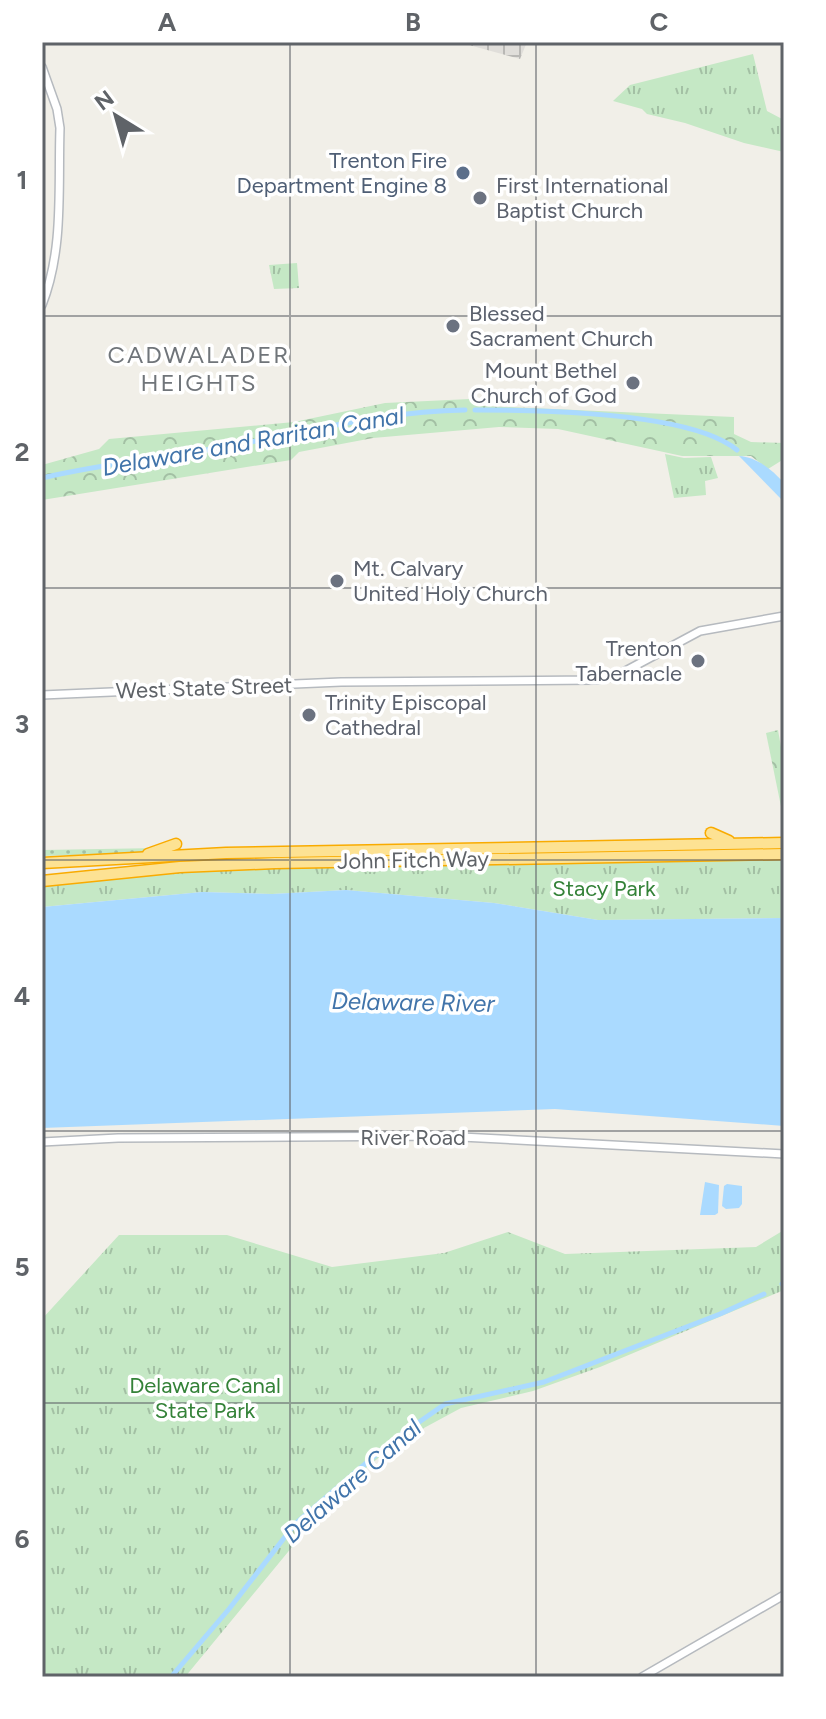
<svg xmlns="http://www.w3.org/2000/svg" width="826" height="1719" font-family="Figtree,sans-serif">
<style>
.industrial{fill:url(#industrial-grid)}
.grass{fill:url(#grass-dots)}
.forest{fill:url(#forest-crowns)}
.park{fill:url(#park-tufts)}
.water{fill:#aadaff}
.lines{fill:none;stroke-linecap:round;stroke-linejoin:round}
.canal{stroke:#aadaff;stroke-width:5}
.secondary-casing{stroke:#b6babf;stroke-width:10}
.highway-casing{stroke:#f9ab00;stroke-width:13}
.secondary{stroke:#fff;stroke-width:7}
.highway{stroke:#fde293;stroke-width:10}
.grid{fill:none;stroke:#5f6368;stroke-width:2;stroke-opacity:0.55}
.service-dot{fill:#5c6f8a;stroke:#fff;stroke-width:3}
.worship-dot{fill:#6b7280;stroke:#fff;stroke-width:3}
.labels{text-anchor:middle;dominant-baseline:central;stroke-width:7;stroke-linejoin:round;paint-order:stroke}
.service-label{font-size:22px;fill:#4e5e75;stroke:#fff;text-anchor:end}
.worship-label{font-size:22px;fill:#5b616d;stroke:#fff;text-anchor:start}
.street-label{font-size:22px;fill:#5f6368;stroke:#fff}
.park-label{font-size:22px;fill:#348238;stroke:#fff}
.neighbourhood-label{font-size:24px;letter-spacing:2px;fill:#70757a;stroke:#fff}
.water-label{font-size:24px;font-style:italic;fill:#4174aa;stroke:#fff}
.neatline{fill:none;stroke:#5f6368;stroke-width:3}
.grid-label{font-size:26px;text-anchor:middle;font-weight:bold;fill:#5f6368}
</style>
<defs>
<pattern id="industrial-grid" width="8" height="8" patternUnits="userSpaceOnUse" patternTransform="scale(2)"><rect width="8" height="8" fill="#e0deda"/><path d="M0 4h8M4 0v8" fill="none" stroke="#b9b8b5"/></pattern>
<pattern id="grass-dots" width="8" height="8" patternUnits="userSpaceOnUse" patternTransform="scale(2)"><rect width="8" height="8" fill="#c5e8c5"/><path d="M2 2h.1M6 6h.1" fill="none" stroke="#a3c0a4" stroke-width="1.8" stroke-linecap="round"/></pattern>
<pattern id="forest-crowns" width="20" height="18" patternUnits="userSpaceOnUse" patternTransform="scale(2)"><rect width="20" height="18" fill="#c5e8c5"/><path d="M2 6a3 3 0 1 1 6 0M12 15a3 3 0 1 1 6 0" fill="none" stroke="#a3c0a4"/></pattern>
<pattern id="park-tufts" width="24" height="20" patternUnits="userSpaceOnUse" patternTransform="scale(2)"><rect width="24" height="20" fill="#c5e8c5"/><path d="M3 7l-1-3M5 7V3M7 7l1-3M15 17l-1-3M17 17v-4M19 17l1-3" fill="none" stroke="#a3c0a4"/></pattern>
</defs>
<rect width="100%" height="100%" fill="#f1efe8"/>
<polygon class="industrial" points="458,42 527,42 520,59"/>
<polygon class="grass" points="159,848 138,853 42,856 42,850"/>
<g class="forest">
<polygon points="470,399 483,406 734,417 734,434 751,442 784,443 784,459 768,469 751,456 682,456 558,429 499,427 373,438 299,452 291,460 42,500 42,465 99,449 109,439 294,422 385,403"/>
<polygon points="778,730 784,764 784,821 766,733"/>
</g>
<g class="park">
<polygon points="753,54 767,111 784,120 784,152 744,143 685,123 647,114 642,109 613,101 630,85"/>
<polygon points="297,263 299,288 274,289 269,265"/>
<polygon points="665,454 684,458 711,457 718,478 705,481 706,495 674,498"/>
<polygon points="784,854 784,918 598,920 494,903 346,890 272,894 202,892 42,907 42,878 180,867"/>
<polygon points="784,1230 784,1290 600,1367 533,1391 461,1408 398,1442 339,1490 185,1677 42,1677 42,1319 119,1235 227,1235 332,1267 444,1253 508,1232 565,1254 756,1247"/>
</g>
<g class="water">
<path d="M739,456C757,457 772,470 784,483V502Z"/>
<polygon points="346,890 494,903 598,920 784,918 784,1126 555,1109 42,1128 42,907 202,892 272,894"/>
<polygon points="705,1182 719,1185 718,1213 715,1215 700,1215"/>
<polygon points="727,1184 742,1186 742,1204 739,1208 726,1209 722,1206 724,1186"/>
</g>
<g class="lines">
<g class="canal">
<path d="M475,410C536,410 691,412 737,450"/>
<path d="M42,478C106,463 171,457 235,445C311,431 387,411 465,410"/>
<polyline points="782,1284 784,1283"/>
<polyline points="171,1677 229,1609 295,1524 392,1441 445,1404 544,1382 720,1314 764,1294"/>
</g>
<defs>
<g id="secondary">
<path d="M42,67L57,109L60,128C58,188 64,249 42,305"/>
<polyline points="42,695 341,682 596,680 616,676 700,631 784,616"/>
<polyline points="42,1142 118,1138 442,1136 784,1154"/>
<polyline points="642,1677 784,1595"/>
</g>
<g id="highway">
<polyline points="711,833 729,841"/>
<polyline points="148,854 176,844"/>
<polyline points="42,863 226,853 784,843"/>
<polyline points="42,881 180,867 275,863 784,854"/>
</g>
</defs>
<use href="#secondary" class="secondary-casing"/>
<use href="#highway" class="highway-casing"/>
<use href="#secondary" class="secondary"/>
<use href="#highway" class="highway"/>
</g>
<path class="grid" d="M290,42V1677M536,42V1677M42,316H784M42,588H784M42,860H784M42,1131H784M42,1403H784"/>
<circle class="service-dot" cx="463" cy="173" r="8"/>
<g class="worship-dot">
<circle cx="480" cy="198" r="8"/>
<circle cx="453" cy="326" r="8"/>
<circle cx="633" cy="383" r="8"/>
<circle cx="337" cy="581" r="8"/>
<circle cx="698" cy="661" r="8"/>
<circle cx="309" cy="715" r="8"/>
</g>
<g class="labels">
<g class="service-label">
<text x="447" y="160">Trenton Fire<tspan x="447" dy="25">Department Engine 8</tspan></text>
</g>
<g class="worship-label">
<text x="496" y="185">First International<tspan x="496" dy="25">Baptist Church</tspan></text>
<text x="469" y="313">Blessed<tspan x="469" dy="25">Sacrament Church</tspan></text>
<text x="617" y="370" text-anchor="end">Mount Bethel<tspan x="617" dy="25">Church of God</tspan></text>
<text x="353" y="568">Mt. Calvary<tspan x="353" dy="25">United Holy Church</tspan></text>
<text x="682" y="648" text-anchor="end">Trenton<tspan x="682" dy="25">Tabernacle</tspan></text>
<text x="325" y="702">Trinity Episcopal<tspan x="325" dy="25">Cathedral</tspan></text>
</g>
<g class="street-label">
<text transform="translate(204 688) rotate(-2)">West State Street</text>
<text transform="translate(413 860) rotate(-1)">John Fitch Way</text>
<text x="413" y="1137">River Road</text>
</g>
<g class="park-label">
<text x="604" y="888">Stacy Park</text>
<text x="205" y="1385">Delaware Canal<tspan x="205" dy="25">State Park</tspan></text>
</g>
<g class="neighbourhood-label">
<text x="199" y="354">CADWALADER<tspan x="199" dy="28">HEIGHTS</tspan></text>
</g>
<g class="water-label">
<text transform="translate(253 441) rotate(-10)">Delaware and Raritan Canal</text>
<text transform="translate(413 1002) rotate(1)">Delaware River</text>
<text transform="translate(352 1481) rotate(-41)">Delaware Canal</text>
</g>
</g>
<rect width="826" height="1719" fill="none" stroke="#ffffff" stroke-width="88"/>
<g transform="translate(116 116) rotate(323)" stroke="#ffffff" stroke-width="6" paint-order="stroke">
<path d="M0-6L14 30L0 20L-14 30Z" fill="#5f6368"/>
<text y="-12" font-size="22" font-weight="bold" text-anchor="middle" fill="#5f6368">N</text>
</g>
<rect x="44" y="44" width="738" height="1631" class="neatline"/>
<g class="grid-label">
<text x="167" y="31">A</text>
<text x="413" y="31">B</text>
<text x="659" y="31">C</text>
<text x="22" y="189">1</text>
<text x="22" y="461">2</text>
<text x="22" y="733">3</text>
<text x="22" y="1005">4</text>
<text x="22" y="1276">5</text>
<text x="22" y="1548">6</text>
</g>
</svg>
